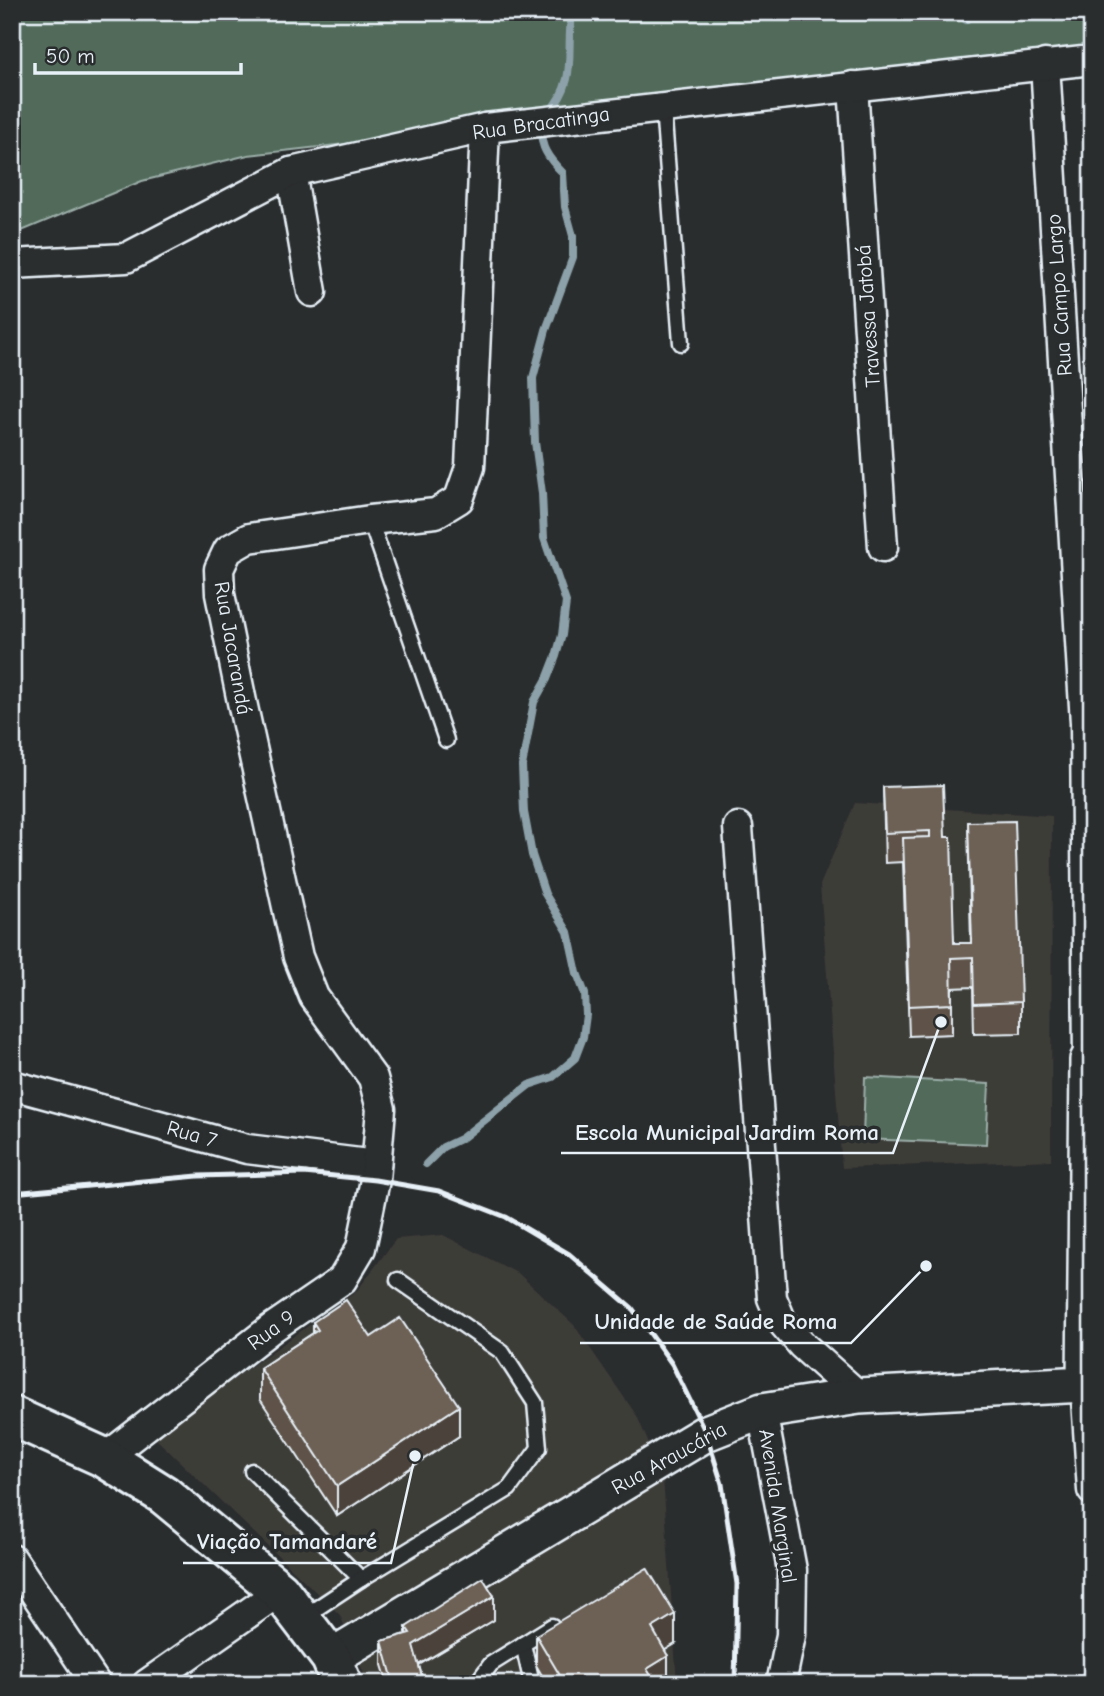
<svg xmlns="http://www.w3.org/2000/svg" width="1104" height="1696" font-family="'Comic Neue',sans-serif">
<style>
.built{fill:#3e3c39}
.green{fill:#516b5a;stroke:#9caea9;stroke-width:2}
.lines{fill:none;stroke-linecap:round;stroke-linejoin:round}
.stream{stroke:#8ca1a9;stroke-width:8}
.service-casing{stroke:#e8f1f8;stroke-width:19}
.minor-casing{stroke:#e8f1f8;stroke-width:33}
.tertiary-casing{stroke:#e8f1f8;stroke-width:40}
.secondary-casing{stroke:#e8f1f8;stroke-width:44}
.service{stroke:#2a2d2e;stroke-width:14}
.minor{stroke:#2a2d2e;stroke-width:28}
.tertiary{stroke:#2a2d2e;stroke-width:35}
.secondary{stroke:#2a2d2e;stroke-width:38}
.rail{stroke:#e8f1f8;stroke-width:5}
.wall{fill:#5e5348;stroke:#e8f1f8;stroke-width:2}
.shaded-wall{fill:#4c433b;stroke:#e8f1f8;stroke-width:2}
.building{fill:#6d6054;stroke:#e8f1f8;stroke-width:2}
.labels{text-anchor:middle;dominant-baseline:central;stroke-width:7;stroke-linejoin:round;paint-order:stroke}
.street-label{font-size:21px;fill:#e8f1f8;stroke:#2a2d2e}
.leader{fill:none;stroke:#e8f1f8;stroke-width:2.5}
.callout-dot{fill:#e8f1f8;stroke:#2a2d2e;stroke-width:2.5}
.callout-label{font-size:23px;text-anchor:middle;font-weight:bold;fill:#e8f1f8;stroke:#2a2d2e;stroke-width:7;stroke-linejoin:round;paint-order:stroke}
</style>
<rect width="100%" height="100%" fill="#2a2d2e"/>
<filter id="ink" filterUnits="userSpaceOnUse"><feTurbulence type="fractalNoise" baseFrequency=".0143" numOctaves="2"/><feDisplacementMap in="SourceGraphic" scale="14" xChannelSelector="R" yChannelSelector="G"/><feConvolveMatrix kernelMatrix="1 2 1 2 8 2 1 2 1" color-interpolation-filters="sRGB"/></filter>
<g filter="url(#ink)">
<g class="built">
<polygon points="855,803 1052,816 1051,1160 842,1168 820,885"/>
<polygon points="443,1235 519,1274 574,1325 637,1416 663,1477 677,1684 368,1684 340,1615 153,1436 356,1292 396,1239"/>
</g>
<g class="green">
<polygon points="12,12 1092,12 1092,60 248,155 142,181 12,235"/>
<polygon points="865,1077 989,1084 986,1144 863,1139"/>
</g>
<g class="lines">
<g class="stream">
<polyline points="958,12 966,20"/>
<path d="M549,112C579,79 565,51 572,12"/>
<path d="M426,1164L443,1147L462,1138L529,1085L553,1077L575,1058L583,1037L586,1015L585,994L577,973L568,932L545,894L532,855L524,812L522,766L534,702L547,679L556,656L562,635L566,602L544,538L542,493L535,442L533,378L546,330L573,257V236L565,207L563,173C548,158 539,146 542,126"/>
</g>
<defs>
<g id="service">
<polyline points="663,107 681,343"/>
<polyline points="370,520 446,740"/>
<polyline points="252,1471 361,1579"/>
<polyline points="302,1618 361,1579 509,1489 539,1448 535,1403 502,1352 398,1280"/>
<polyline points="523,1644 532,1684"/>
<polyline points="476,1684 491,1664 552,1626"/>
</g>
<g id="minor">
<polyline points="1045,64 1085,723 1088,1060"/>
<polyline points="853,86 883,547"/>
<polyline points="291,172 312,292"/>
<polyline points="12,264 126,258 291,172 485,128 1092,60"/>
<polyline points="738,827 772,1298 782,1322 802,1345 859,1396"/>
<polyline points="12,1085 247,1149 376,1165"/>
<polyline points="1092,1384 1085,1384 1092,1490"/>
<polyline points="762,1411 792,1570 791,1635 781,1684"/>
<polyline points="105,1458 272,1328 342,1280 361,1248 375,1180 381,1109 373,1078 314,997 298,957 242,702 220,594 219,569 228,550 249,538 370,520 436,513 459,499 470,467 485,128"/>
<polyline points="12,1559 96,1684"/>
<polyline points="147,1684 280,1591"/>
</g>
<polyline id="tertiary" points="331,1658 706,1433 762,1411 859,1396 1085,1384 1088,1060 1092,1060"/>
<polyline id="secondary" points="12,1416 105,1458 164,1495 280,1591 331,1658 342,1684"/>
</defs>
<use href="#service" class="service-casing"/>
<use href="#minor" class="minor-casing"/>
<use href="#tertiary" class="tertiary-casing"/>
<use href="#secondary" class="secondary-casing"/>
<use href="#service" class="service"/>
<use href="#minor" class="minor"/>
<use href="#tertiary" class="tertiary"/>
<use href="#secondary" class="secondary"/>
<polyline class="rail" points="12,1193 198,1176 304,1173 375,1180 439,1191 506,1217 569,1254 632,1308 672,1364 706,1433 722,1484 737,1584 735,1684"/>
</g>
<g class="wall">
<polygon points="883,787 945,837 954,943 971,943 968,822 1021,1002 1021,1033 974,1034 973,987 952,988 952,1034 909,1036 903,862 885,863"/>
<polygon points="313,1322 371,1337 459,1436 337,1516 260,1399 260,1368 313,1333"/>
<polygon points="494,1620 419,1665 424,1684 388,1684 382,1665 382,1641 406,1634 406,1627"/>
<polygon points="536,1635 675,1644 665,1650 668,1684 547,1684 536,1665"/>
</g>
<g class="shaded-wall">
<polygon points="459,1406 459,1436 337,1516 337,1486"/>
<polygon points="494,1596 494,1620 413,1668 413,1645"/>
<polygon points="675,1614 675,1644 652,1658 652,1628"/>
<polygon points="668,1656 668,1684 647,1684 647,1669"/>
</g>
<g class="building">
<polygon points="943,785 945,837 951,837 954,943 972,943 968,822 1015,821 1021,1002 974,1004 973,957 951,958 952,1004 909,1006 903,838 930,837 930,831 885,833 883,787"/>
<polygon points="346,1300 371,1337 400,1318 459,1406 337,1486 260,1368 318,1330 313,1322"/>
<polygon points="647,1568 675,1614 652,1628 668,1656 647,1669 655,1682 652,1684 565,1684 536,1635"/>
<polygon points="483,1578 494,1596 413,1645 424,1684 394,1684 382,1641 410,1633 406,1627"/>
</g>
</g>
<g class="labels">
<g class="street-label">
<text transform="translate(541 123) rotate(-8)">Rua Bracatinga</text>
<text transform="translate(1059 295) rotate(-94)">Rua Campo Largo</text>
<text transform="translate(868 316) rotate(-94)">Travessa Jatobá</text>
<text transform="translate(233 648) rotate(80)">Rua Jacarandá</text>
<text transform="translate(192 1134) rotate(16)">Rua 7</text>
<text transform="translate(271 1330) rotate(-36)">Rua 9</text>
<text transform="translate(669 1458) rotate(-29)">Rua Araucária</text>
<text transform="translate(778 1506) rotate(81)">Avenida Marginal</text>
</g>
</g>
<path class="leader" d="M941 1022L893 1153H561M926 1266L851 1343H580M415 1456L391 1563H183"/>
<g class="callout-dot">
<circle cx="941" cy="1022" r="7"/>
<circle cx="926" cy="1266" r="7"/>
<circle cx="415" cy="1456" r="7"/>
</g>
<g class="callout-label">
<text x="727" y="1140">Escola Municipal Jardim Roma</text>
<text x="716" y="1329">Unidade de Saúde Roma</text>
<text x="287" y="1549">Viação Tamandaré</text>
</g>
<rect width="1104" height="1696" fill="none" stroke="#2a2d2e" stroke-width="42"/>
<rect x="21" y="21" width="1062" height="1654" fill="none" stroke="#e8f1f8" stroke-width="2.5" filter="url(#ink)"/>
<path d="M35 63v10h206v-10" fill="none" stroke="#e8f1f8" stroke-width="3.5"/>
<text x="46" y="63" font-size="21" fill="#e8f1f8" stroke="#2a2d2e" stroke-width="5" paint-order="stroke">50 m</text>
</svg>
